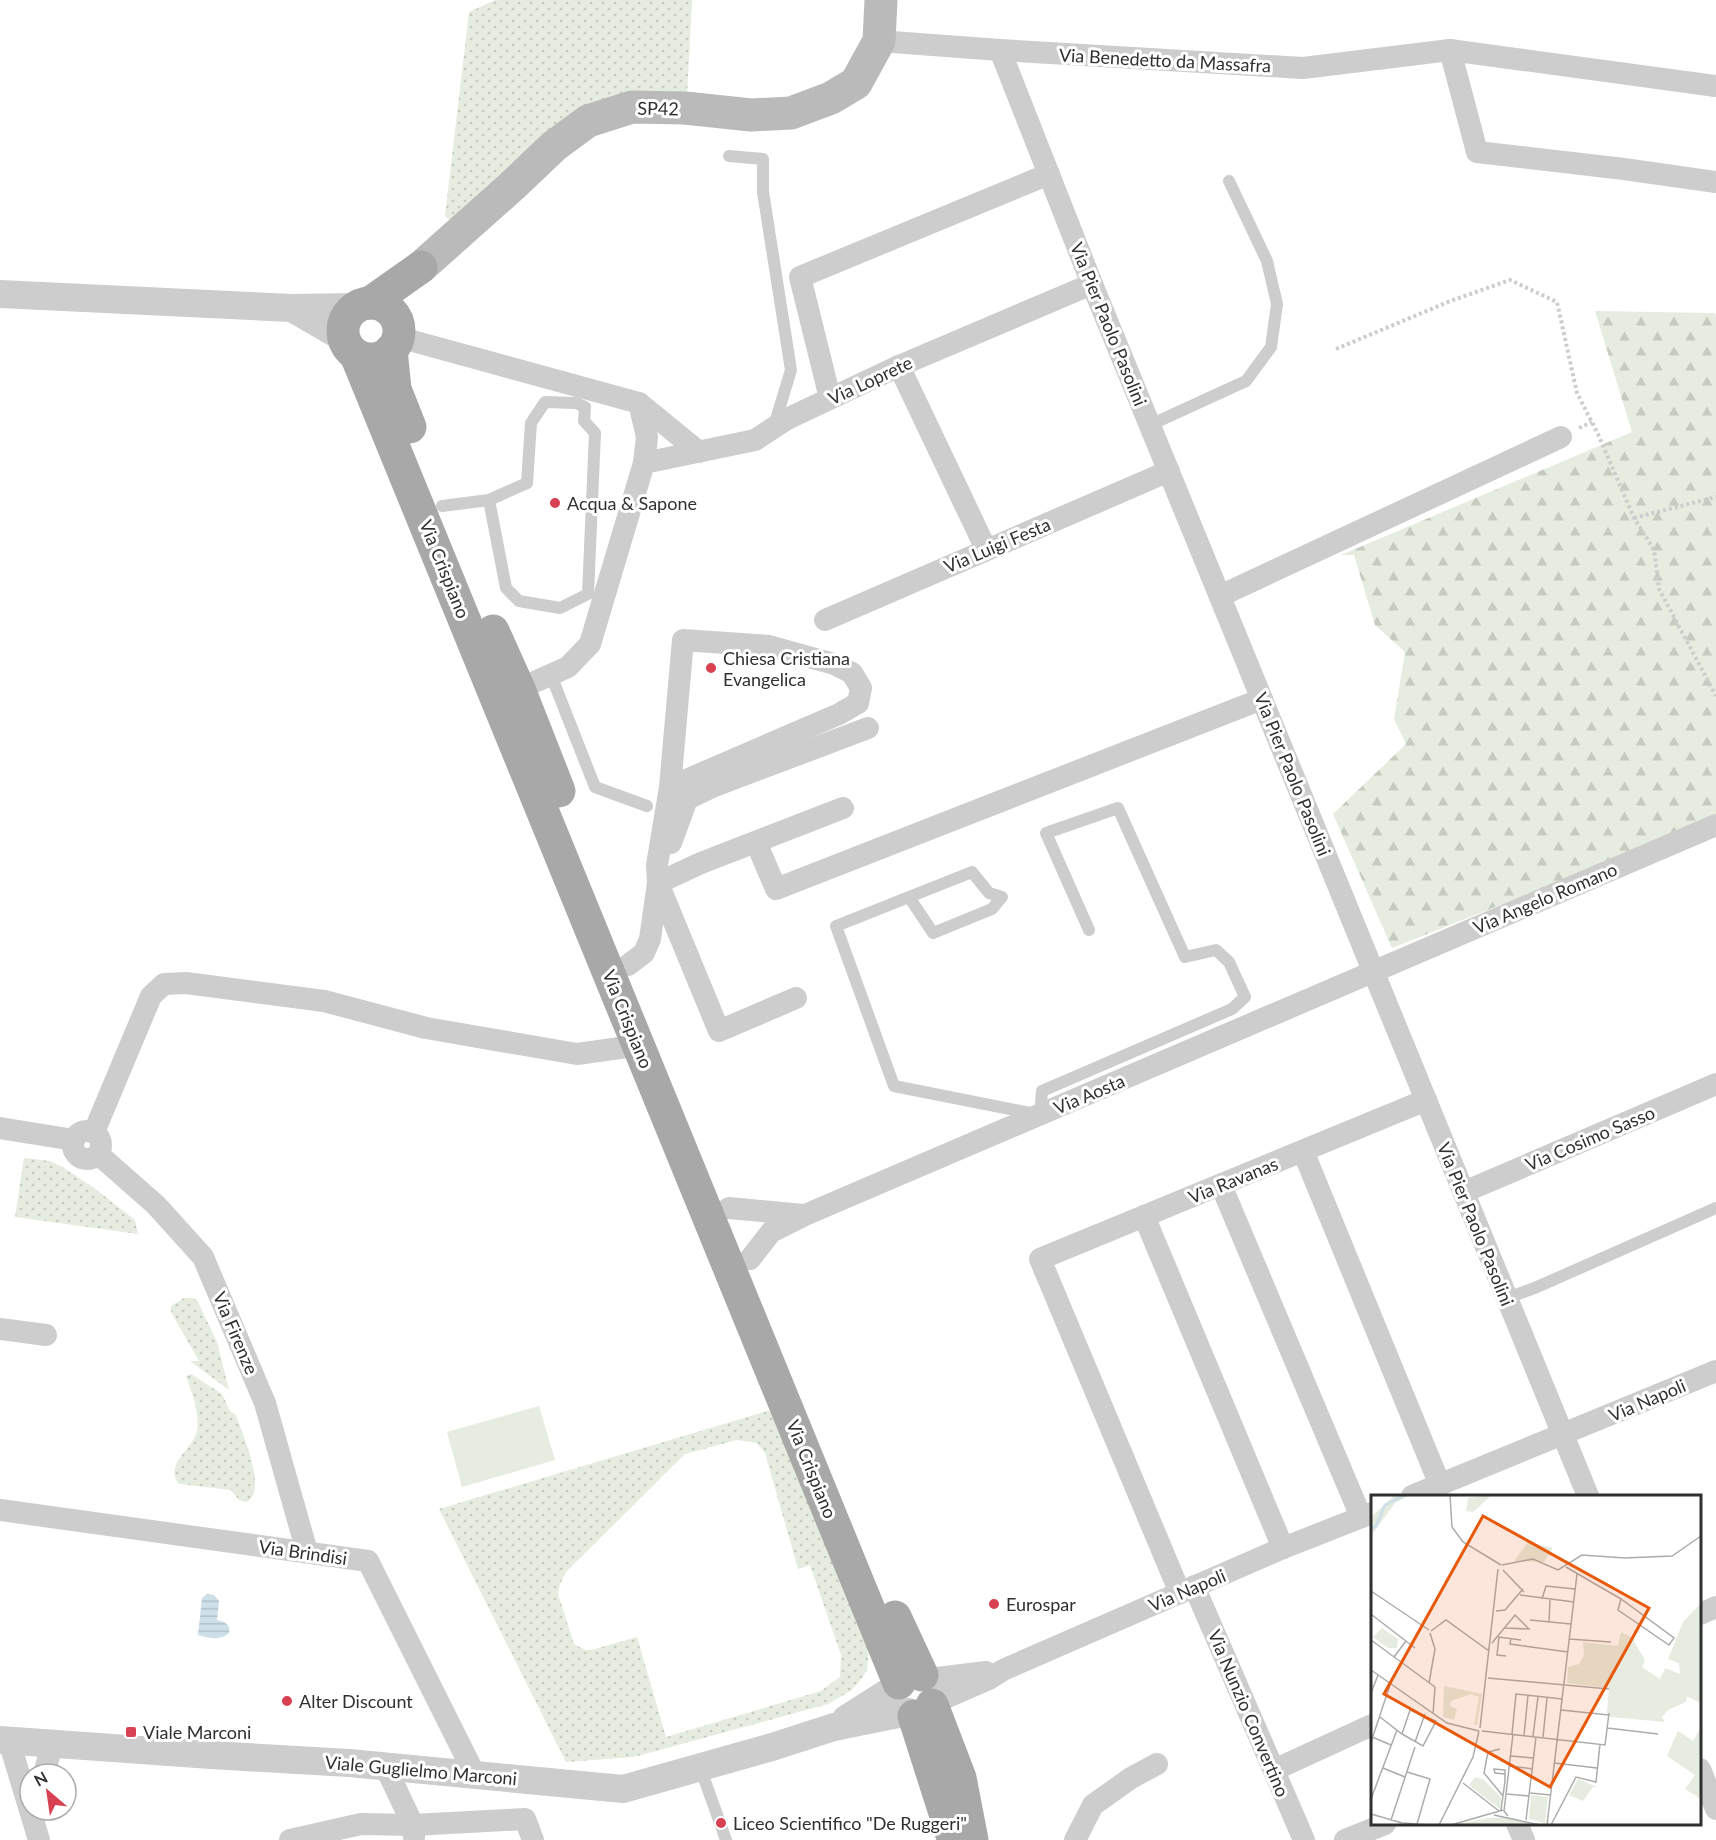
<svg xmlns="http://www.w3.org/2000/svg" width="1716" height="1840" font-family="Lato,sans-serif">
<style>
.grass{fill:url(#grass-dots);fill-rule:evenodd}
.forest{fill:url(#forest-firs)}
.garden{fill:#e6ecdf}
.water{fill:url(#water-rules)}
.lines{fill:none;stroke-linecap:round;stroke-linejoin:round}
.path{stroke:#cdcdcd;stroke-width:4;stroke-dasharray:3 3;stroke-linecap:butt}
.service{stroke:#cdcdcd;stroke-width:12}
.minor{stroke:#cdcdcd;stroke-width:22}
.tertiary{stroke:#cdcdcd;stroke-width:28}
.secondary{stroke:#bababa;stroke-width:33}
.primary{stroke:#a8a8a8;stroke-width:33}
.poi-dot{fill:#d84151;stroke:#fff;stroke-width:2}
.labels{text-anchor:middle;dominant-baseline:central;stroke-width:6;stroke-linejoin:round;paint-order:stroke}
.street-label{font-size:18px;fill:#303030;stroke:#fff}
.poi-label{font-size:18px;fill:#303030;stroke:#fff;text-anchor:start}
.inset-river{fill:none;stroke:#cde0ea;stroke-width:3}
.inset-road{fill:none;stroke:#acacac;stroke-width:1.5}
.view{fill:#e8590c;fill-opacity:0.15;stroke:#e8590c;stroke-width:3}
.inset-edge{fill:none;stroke:#303030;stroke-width:3}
</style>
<defs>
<pattern id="grass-dots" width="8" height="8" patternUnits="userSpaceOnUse" patternTransform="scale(1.5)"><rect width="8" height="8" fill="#e6ecdf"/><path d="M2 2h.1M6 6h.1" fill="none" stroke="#c6cbc0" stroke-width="1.8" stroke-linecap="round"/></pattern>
<pattern id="forest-firs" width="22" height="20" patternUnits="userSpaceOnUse" patternTransform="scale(1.5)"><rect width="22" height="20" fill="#e6ecdf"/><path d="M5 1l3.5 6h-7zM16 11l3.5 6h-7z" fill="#c6cbc0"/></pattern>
<pattern id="water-rules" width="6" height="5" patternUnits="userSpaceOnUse" patternTransform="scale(1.5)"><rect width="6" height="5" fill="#cde0ea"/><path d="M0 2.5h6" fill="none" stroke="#b0c0c9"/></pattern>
</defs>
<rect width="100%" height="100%" fill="#fff"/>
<g class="grass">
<polygon points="495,0 692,0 687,96 593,105 454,223 445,216 469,12"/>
<polygon points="24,1158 50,1161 64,1168 94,1188 135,1220 138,1234 15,1217"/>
<polygon points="184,1298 192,1298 197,1300 217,1342 229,1390 190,1361 199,1361 171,1312 171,1306"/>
<path d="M191,1374L222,1394L230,1411L236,1415C242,1434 269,1491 246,1502L239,1500L231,1490L179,1484C163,1465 193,1449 197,1431C200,1413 192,1393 186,1376Z"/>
<path d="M771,1410L869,1648L867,1670L860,1681L850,1691L828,1704L634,1757L566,1762L439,1509ZM737,1440L757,1443L765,1453L798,1569L810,1565L841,1655L840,1677L821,1691L666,1737L637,1637L592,1650H585L574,1644L558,1594L560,1584L566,1572L685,1454Z"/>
</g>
<polygon class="forest" points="1595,311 1713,313 1716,315 1716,819 1392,948 1333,814 1406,744 1394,719 1405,652 1375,625 1354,555 1341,555 1632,432"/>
<polygon class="garden" points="539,1406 555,1460 462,1487 447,1432"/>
<path class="water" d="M207,1594L214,1595L219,1601L217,1620C225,1622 231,1624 229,1633C220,1641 209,1638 198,1635L202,1598Z"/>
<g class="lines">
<g class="path">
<polyline points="1336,349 1448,302 1510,280 1557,302 1577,393 1598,434 1634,518 1654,550 1659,589 1716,696"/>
<polyline points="1579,428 1592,422"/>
<polyline points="1634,518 1716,497"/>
</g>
<g class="service">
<polyline points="729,156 763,159 763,192 791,370 774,426"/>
<polyline points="1150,425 1246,381 1271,347 1277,304 1267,261 1229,181"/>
<polyline points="442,506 489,500 506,588 519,601 560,608 588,594 595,433 584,421 585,407 576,403 545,402 531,423 527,483 489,500"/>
<polyline points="551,675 595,787 647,806"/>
<polyline points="909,897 933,933 992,909 1002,897 989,893 972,872 836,926 894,1086 1040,1115 1042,1091 1232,1009 1245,997 1229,962 1216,950 1185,957 1118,808 1046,833 1089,930"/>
<polyline points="1507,1298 1537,1287 1716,1208"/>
<polyline points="700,1767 726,1840"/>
</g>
<g class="minor">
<polyline points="879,41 1000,50 1303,68 1450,50 1716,86"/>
<polyline points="1000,50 1092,284 1588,1496"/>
<polyline points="1450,50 1477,152 1624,169 1716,182"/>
<polyline points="398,337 639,403 699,452"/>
<polyline points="899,366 986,549"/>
<polyline points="830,398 800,277 1049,174"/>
<polyline points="644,463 755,440 787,419 899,366 1092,284"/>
<polyline points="1220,596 1561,437"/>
<polyline points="825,620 1169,471"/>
<polyline points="519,689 568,667 590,644 644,463 647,437 639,403"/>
<polyline points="756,842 776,889 1262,699"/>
<polyline points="671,843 687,799 712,787 868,728"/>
<polyline points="628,965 644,953 650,939 658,883 657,865 670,787 683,640 769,646 834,664 852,673 861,688 858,703 839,714 670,787"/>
<polyline points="796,998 719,1031 658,883 701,863 843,808"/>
<polyline points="0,1128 74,1140"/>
<circle cx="87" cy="1145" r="14"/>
<polyline points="94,1132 151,996 164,984 186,983 324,1001 426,1028 577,1054 627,1047 638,1044"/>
<polyline points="1303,1151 1440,1485"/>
<polyline points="98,1154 156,1205 203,1257 265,1403 307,1552"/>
<polyline points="1221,1185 1361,1517"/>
<polyline points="1464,1192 1716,1084"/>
<polyline points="729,1208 803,1215"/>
<polyline points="1144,1216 1283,1548"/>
<polyline points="750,1259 771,1232 805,1215 1716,825"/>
<polyline points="0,1329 46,1335"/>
<polyline points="1412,1496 1716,1371"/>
<polyline points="0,1510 368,1561 475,1775"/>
<polyline points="1194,1586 1304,1840"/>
<polyline points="1180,1593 1040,1259 1426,1100"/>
<polyline points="1700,1614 1716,1607"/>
<polyline points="929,1679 986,1672"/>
<polyline points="934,1703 989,1679 1003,1670 1283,1548 1372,1513"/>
<polyline points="9,1741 39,1840"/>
<polyline points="385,1766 413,1825 414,1837"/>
<polyline points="1700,1769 1716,1809"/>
<polyline points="1274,1770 1372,1725"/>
<polyline points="44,1774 52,1745"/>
<polyline points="1517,1824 1524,1840"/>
<polyline points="290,1840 361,1824 413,1825 525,1819 533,1840"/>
<polyline points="1075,1840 1093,1805 1131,1778 1157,1764"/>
<polyline points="1345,1840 1385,1824"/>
</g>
<g class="tertiary">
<polyline points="0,294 292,308 357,307"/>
<polyline points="292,308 344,338"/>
<polyline points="846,1719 898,1686"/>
<polyline points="0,1740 211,1755 349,1763 623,1789 772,1747 834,1727 908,1712"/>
</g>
<polyline class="secondary" points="421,267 512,186 554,146 588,121 632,107 685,108 751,115 791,113 831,98 856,83 879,41 881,0"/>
<g class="primary">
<polyline points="370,303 421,267"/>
<circle cx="371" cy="331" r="28"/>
<polyline points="391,350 395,389 410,427"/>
<polyline points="356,355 899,1683"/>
<polyline points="493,631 519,689 559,791"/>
<polyline points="895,1617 922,1675"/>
<polyline points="932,1705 960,1778 972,1840"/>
<polyline points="914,1716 953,1838"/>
</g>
</g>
<g class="poi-dot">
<circle cx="555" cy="503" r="6"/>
<circle cx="711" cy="668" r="6"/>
<circle cx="994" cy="1604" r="6"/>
<circle cx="287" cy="1701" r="6"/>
<rect x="125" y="1726" width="12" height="12" rx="3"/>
<circle cx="721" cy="1823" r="6"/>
</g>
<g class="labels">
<g class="street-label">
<text transform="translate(1165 60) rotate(3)">Via Benedetto da Massafra</text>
<text transform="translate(658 108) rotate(1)">SP42</text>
<text transform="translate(1109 324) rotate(68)">Via Pier Paolo Pasolini</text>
<text transform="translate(870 380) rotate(-25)">Via Loprete</text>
<text transform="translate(997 545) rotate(-23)">Via Luigi Festa</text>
<text transform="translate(445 569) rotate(68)">Via Crispiano</text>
<text transform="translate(1293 774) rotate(68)">Via Pier Paolo Pasolini</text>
<text transform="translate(1545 898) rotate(-23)">Via Angelo Romano</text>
<text transform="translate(628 1019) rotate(68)">Via Crispiano</text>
<text transform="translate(1089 1094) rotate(-23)">Via Aosta</text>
<text transform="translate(1590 1138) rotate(-23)">Via Cosimo Sasso</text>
<text transform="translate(1233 1180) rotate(-22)">Via Ravanas</text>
<text transform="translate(1476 1224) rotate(68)">Via Pier Paolo Pasolini</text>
<text transform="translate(236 1333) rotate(67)">Via Firenze</text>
<text transform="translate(1647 1400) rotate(-23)">Via Napoli</text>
<text transform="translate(812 1469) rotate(68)">Via Crispiano</text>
<text transform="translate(303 1552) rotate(8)">Via Brindisi</text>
<text transform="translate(1187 1590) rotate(-23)">Via Napoli</text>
<text transform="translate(1249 1713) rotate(67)">Via Nunzio Convertino</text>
<text transform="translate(421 1770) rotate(5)">Viale Guglielmo Marconi</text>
</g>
<g class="poi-label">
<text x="567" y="503">Acqua &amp; Sapone</text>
<text x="723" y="658">Chiesa Cristiana<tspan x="723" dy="21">Evangelica</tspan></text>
<text x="1006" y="1604">Eurospar</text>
<text x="299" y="1701">Alter Discount</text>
<text x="143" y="1732">Viale Marconi</text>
<text x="733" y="1823">Liceo Scientifico "De Ruggeri"</text>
</g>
</g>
<g transform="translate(1371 1495)">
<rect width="330" height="330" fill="#fff"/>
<path d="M24,0H39L24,8L0,41V22ZM121,0L102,17L95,16L97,3ZM157,47L182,53L173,67L143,66ZM330,129V208L315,201L320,175L314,162L315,153ZM11,133L27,144L26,153H17L2,142ZM73,191L111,199L106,230L72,222ZM100,199L108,202L103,229L83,225L86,214L79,211L80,206ZM330,233V304L314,294L324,280L296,261L307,236L322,246ZM104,282L112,284L130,302L129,314L98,290ZM207,284L226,292H222L212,306L198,300ZM160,300L177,302L174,328L158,324ZM138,322L165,330H84L116,323Z" fill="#e6ecdf" fill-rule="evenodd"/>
<path d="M330,108V129L315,154L320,175L315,207L297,215L291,222L294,227L239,222L236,218L238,193L196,188L197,172L208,169L213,160L212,147L247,151L250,137L261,143L274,165L271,172L289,184L294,173L309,179L308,168L297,164L312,127Z" fill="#e6ecdf"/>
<path class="inset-river" d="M0,33L5,31L14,10L34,0"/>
<path class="inset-road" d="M79,0L81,32L92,47L130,70M131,70L162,64L187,75L211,60L254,63L301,61L330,41M195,72L250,104L303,143L298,150L247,115L250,104M132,75L153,97M0,96L58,135M149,100L203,107M171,104L175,91L204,94M125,116L134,115L152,94M1,120L44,153M159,125L200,129M178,127L179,105M60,136L75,125L118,156M140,143L139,149L197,157M198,144L240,147M0,145L64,192L62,219M121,148L144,120L158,134L134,133M135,161L126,160L128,142L150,145M23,162L35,146M0,175L76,228L108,236M117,183L238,194M58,188L64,154L59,138M0,198L7,180M190,215L238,220M9,222L31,239L52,251L65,226L39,215L31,239M109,233L127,74M236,233L287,239M111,236L234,250L238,218M141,239L145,199L191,204M153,240L157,200M162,241L167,202M1,242L20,250M172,242L176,203M0,247L19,190M44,247L54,219M129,254L117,257L113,278L132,301M140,261L163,263M183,268L226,273M139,271L162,274M12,273L34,282M36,277L59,284L46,329M92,288L128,316M159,298L180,300M136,299L158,301M0,304L26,235M130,315L134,286V275L123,274L124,278L134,279M0,319L31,328L60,330M123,320L169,330M137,321L133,316L142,239M20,325L44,252M155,325L165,242M68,330L102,262L108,236M80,330L132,315M176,330L206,79M180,330L205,282L225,287L229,249"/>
<path class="view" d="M112,21L278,113L179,292L13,199Z"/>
<rect width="330" height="330" class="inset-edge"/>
</g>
<g transform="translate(48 1792) rotate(331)"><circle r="28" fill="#ffffff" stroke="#acacac" stroke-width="1.5"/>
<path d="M0-4.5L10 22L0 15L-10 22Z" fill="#d84151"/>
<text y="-9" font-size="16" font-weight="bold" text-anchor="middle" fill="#303030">N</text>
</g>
</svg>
